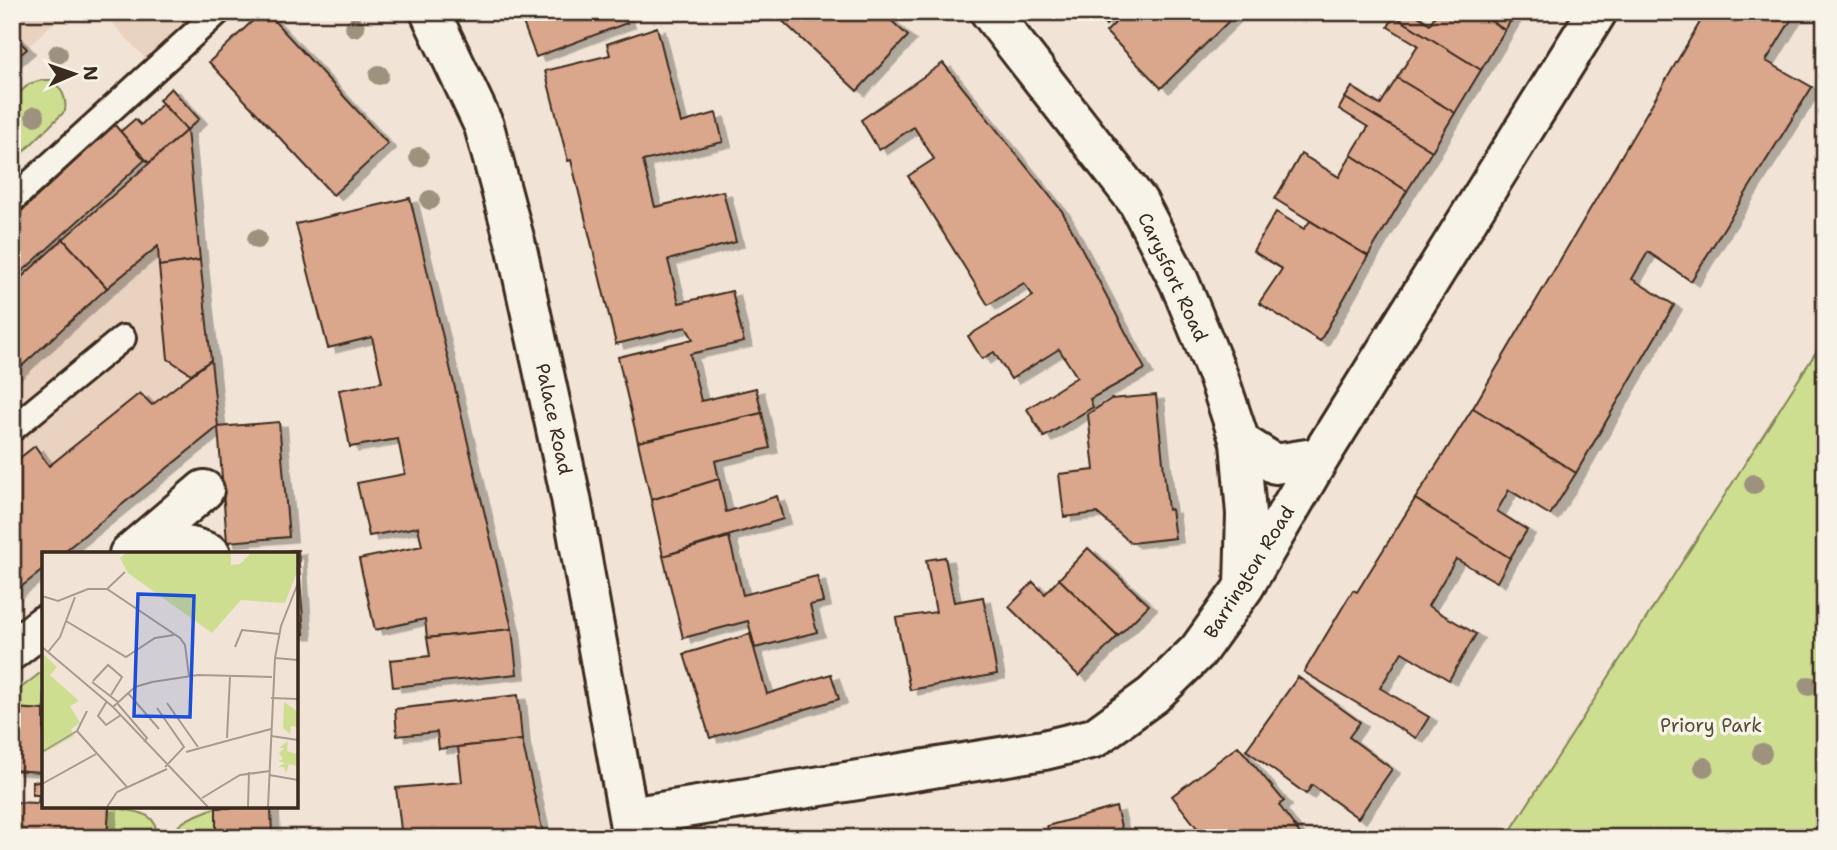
<svg xmlns="http://www.w3.org/2000/svg" width="1837" height="850" font-family="'Shantell Sans',sans-serif">
<style>
.built{fill:#ead2c0}
.green{fill:#cede91;stroke:#848458;stroke-width:2}
.building{fill:#daa78d;stroke:#3b2a1e;stroke-width:2;filter:url(#shadow)}
.lines{fill:none;stroke-linecap:round;stroke-linejoin:round}
.service-casing{stroke:#3b2a1e;stroke-width:30}
.minor-casing{stroke:#3b2a1e;stroke-width:44}
.service{stroke:#f7f3e8;stroke-width:24}
.minor{stroke:#f7f3e8;stroke-width:38}
.tree{fill:#9d927d}
.labels{text-anchor:middle;dominant-baseline:central;stroke-width:7;stroke-linejoin:round;paint-order:stroke}
.street-label{font-size:19px;fill:#3b2a1e;stroke:#f7f3e8}
.park-label{font-size:19px;fill:#584e35;stroke:#f7f3e8}
.inset-road{fill:none;stroke:#a89a8c;stroke-width:2}
.view{fill:#1d4ed8;fill-opacity:0.15;stroke:#1d4ed8;stroke-width:3.5}
.inset-edge{fill:none;stroke:#3b2a1e;stroke-width:3.5}
</style>
<defs>
<filter id="shadow"><feDropShadow dx="8" dy="4.5" stdDeviation="0" flood-color="#0004"/></filter>
</defs>
<rect width="100%" height="100%" fill="#f1e4d6"/>
<filter id="ink" filterUnits="userSpaceOnUse"><feTurbulence type="fractalNoise" baseFrequency=".0143" numOctaves="2"/><feDisplacementMap in="SourceGraphic" scale="14" xChannelSelector="R" yChannelSelector="G"/><feConvolveMatrix kernelMatrix="1 2 1 2 8 2 1 2 1" color-interpolation-filters="sRGB"/></filter>
<g filter="url(#ink)">
<g class="built">
<polygon points="12,12 65,12 12,62"/>
<polygon points="102,12 219,12 156,70"/>
<polygon points="187,130 218,427 62,554 44,554 44,569 12,594 12,286"/>
</g>
<g class="green">
<path d="M42,80H53C62,91 67,97 65,111L12,163V100L29,84Z"/>
<polygon points="1825,338 1825,838 1506,838"/>
<polygon points="44,670 44,710 12,708 12,695"/>
<path d="M219,806H271V808H216V838H170C180,817 200,815 219,806Z"/>
<path d="M109,807C129,811 162,810 155,838H107Z"/>
</g>
<g class="building">
<polygon points="262,12 266,12 388,144 333,195 209,62"/>
<polygon points="519,12 623,12 627,23 536,57"/>
<polygon points="773,12 882,12 908,36 857,91"/>
<polygon points="1095,12 1120,12 1106,25"/>
<polygon points="1126,12 1238,12 1161,88 1106,32"/>
<polygon points="1397,12 1412,12 1430,24 1437,12 1477,12 1505,30 1481,70 1394,16"/>
<polygon points="1477,12 1516,12 1505,30"/>
<polygon points="1706,12 1796,12 1766,61 1812,87 1691,281 1648,252 1632,279 1674,305 1576,473 1473,408"/>
<polygon points="1394,16 1481,70 1455,113 1397,78 1418,45 1388,27"/>
<polygon points="657,27 681,123 716,113 723,142 643,161 655,207 723,191 736,242 668,260 679,303 732,291 744,342 690,354 701,401 756,388 762,413 638,442 618,357 693,339 686,327 616,344 571,160 568,161 545,71 610,55 607,44"/>
<polygon points="12,33 27,49 12,62"/>
<polygon points="943,63 1062,211 1145,369 1090,399 1093,407 1044,437 1027,409 1077,377 1059,349 1011,379 994,352 982,359 968,336 1033,296 1024,283 988,305 908,176 934,159 914,127 879,150 861,120"/>
<polygon points="1397,78 1455,113 1432,151 1345,98 1352,87 1380,105"/>
<polygon points="171,88 199,119 187,130 159,100"/>
<polygon points="1345,98 1432,151 1407,191 1351,155 1368,127 1339,109"/>
<polygon points="162,104 187,130 149,163 120,132 135,119 141,125"/>
<polygon points="114,124 145,160 12,281 12,220"/>
<polygon points="187,130 200,260 159,266 158,246 107,288 63,239"/>
<polygon points="1301,154 1339,177 1351,155 1407,191 1368,256 1275,199"/>
<polygon points="410,198 512,629 427,638 425,619 375,630 359,559 422,546 418,527 369,536 357,483 405,474 398,439 350,447 339,390 382,382 372,337 328,348 296,224"/>
<polygon points="1276,212 1304,229 1310,221 1368,256 1320,341 1259,303 1282,269 1253,251"/>
<polygon points="63,239 107,288 12,375 12,286"/>
<polygon points="200,260 211,360 191,374 168,359 159,266"/>
<polygon points="211,360 218,427 61,554 44,554 44,569 12,594 12,464 35,446 49,466 140,393 152,405"/>
<polygon points="1156,395 1168,510 1171,509 1175,538 1131,543 1097,513 1064,517 1059,474 1094,470 1088,414 1111,399"/>
<polygon points="1473,408 1576,473 1550,515 1509,490 1497,511 1527,530 1510,558 1415,499"/>
<polygon points="762,413 770,448 715,461 719,479 651,500 638,442"/>
<polygon points="279,422 289,537 227,542 218,427"/>
<polygon points="719,479 726,512 777,496 783,519 663,556 651,500"/>
<polygon points="1415,499 1510,558 1497,582 1456,559 1428,606 1476,634 1449,680 1402,652 1380,688 1429,717 1416,738 1304,672 1353,590 1357,592"/>
<polygon points="729,537 743,595 817,576 823,602 810,605 817,632 755,648 748,621 683,638 663,556"/>
<polygon points="1088,548 1149,605 1118,636 1059,579"/>
<polygon points="298,550 304,634 296,634 296,554 261,553"/>
<polygon points="945,557 954,602 983,597 997,674 910,690 896,618 936,612 926,560"/>
<polygon points="1059,579 1118,636 1079,676 1009,607 1033,582 1045,594"/>
<polygon points="512,629 517,674 393,687 390,660 430,656 427,638"/>
<polygon points="750,634 767,694 831,674 839,699 710,738 684,654"/>
<polygon points="1298,677 1360,722 1349,737 1392,769 1358,818 1312,785 1306,794 1246,750"/>
<polygon points="518,695 522,740 439,749 437,732 397,736 395,709"/>
<polygon points="12,708 44,710 44,806 109,807 107,838 12,838 12,802 38,803 39,795 32,795 32,781 40,782 41,772 12,770"/>
<polygon points="522,740 544,838 402,838 396,788 462,782 458,747"/>
<polygon points="1238,746 1284,801 1279,805 1303,838 1205,838 1172,796"/>
<polygon points="1116,807 1124,838 1050,838 1047,826"/>
<polygon points="216,808 271,808 272,838 216,838"/>
<polygon points="850,832 851,838 757,838"/>
</g>
<g class="lines">
<defs>
<g id="service">
<polyline points="12,200 218,12"/>
<polyline points="12,429 123,338"/>
</g>
<g id="minor">
<polyline points="430,12 484,126 517,249 571,498 632,838"/>
<polyline points="990,12 1138,202 1179,281 1218,376 1240,442 1246,514 1244,585"/>
<polyline points="1240,442 1275,464 1320,457"/>
<path d="M136,549C163,542 185,542 211,554"/>
<polyline points="129,554 204,490"/>
<polyline points="12,650 44,625"/>
<polyline points="629,817 1044,750 1094,738 1153,695 1198,651 1244,587 1320,457 1597,12"/>
</g>
</defs>
<use href="#service" class="service-casing"/>
<use href="#minor" class="minor-casing"/>
<use href="#service" class="service"/>
<use href="#minor" class="minor"/>
</g>
<g class="tree">
<circle cx="355" cy="27" r="10"/>
<circle cx="58" cy="54" r="10"/>
<circle cx="379" cy="75" r="10"/>
<circle cx="35" cy="116" r="10"/>
<circle cx="419" cy="157" r="10"/>
<circle cx="430" cy="200" r="10"/>
<circle cx="257" cy="239" r="10"/>
<circle cx="1754" cy="484" r="10"/>
<circle cx="1809" cy="686" r="10"/>
<circle cx="1762" cy="753" r="10"/>
<circle cx="1704" cy="767" r="10"/>
</g>
</g>
<g class="labels">
<g class="street-label">
<text transform="translate(1173 277) rotate(65)">Carysfort Road</text>
<text transform="translate(554 419) rotate(78)">Palace Road</text>
<text transform="translate(1249 572) rotate(-58)">Barrington Road</text>
</g>
<g class="park-label">
<text x="1711" y="725">Priory Park</text>
</g>
</g>
<g transform="translate(42 552)">
<rect width="256" height="256" fill="#f1e4d6"/>
<path d="M86,0H189V13L198,12L210,0H255V20L243,51L199,48L170,81L86,21L78,6ZM0,101L15,115L8,123L37,149L28,154L38,171L29,177L32,184L0,202ZM242,150L255,159V175L249,174L248,182L241,176ZM246,189L245,199L255,202V214L247,212L244,221L242,215H236L243,211L236,209L241,207L237,201L242,196H237Z" fill="#cede91"/>
<path class="inset-road" d="M65,37L83,20M0,44L16,49L46,37H65L138,86L143,93L147,124M24,69L84,105L113,86L132,83M0,95L71,155L166,255M193,95L200,78L237,82M6,100L18,85L33,45M233,106L256,108M51,129L66,113L80,125L69,143M50,130L76,150M86,141L117,177M229,146L256,147M65,149L56,164L64,173L79,163M75,151L105,186L102,190M125,151L156,195M71,155L93,135L110,130L156,123L230,125M115,156L142,195L123,215M35,179L85,235M35,179L45,159M229,184L256,188M185,186L188,124M0,200L35,179M144,200L229,177M227,223L256,228M0,232L54,202M160,246L198,223L228,219M65,255L75,240L125,217M206,255L207,220M226,255L233,106L239,74L256,31"/>
<path class="view" d="M96,42L152,44L148,165L92,164Z"/>
<rect width="256" height="256" class="inset-edge"/>
</g>
<rect width="1837" height="850" fill="none" stroke="#f7f3e8" stroke-width="42"/>
<rect x="21" y="21" width="1795" height="808" fill="none" stroke="#3b2a1e" stroke-width="2.5" filter="url(#ink)"/>
<g transform="translate(74 74) rotate(88)" stroke="#f7f3e8" stroke-width="5" paint-order="stroke">
<path d="M0-5L12 26L0 18L-12 26Z" fill="#3b2a1e"/>
<text y="-10" font-size="19" font-weight="bold" text-anchor="middle" fill="#3b2a1e">N</text>
</g>
</svg>
